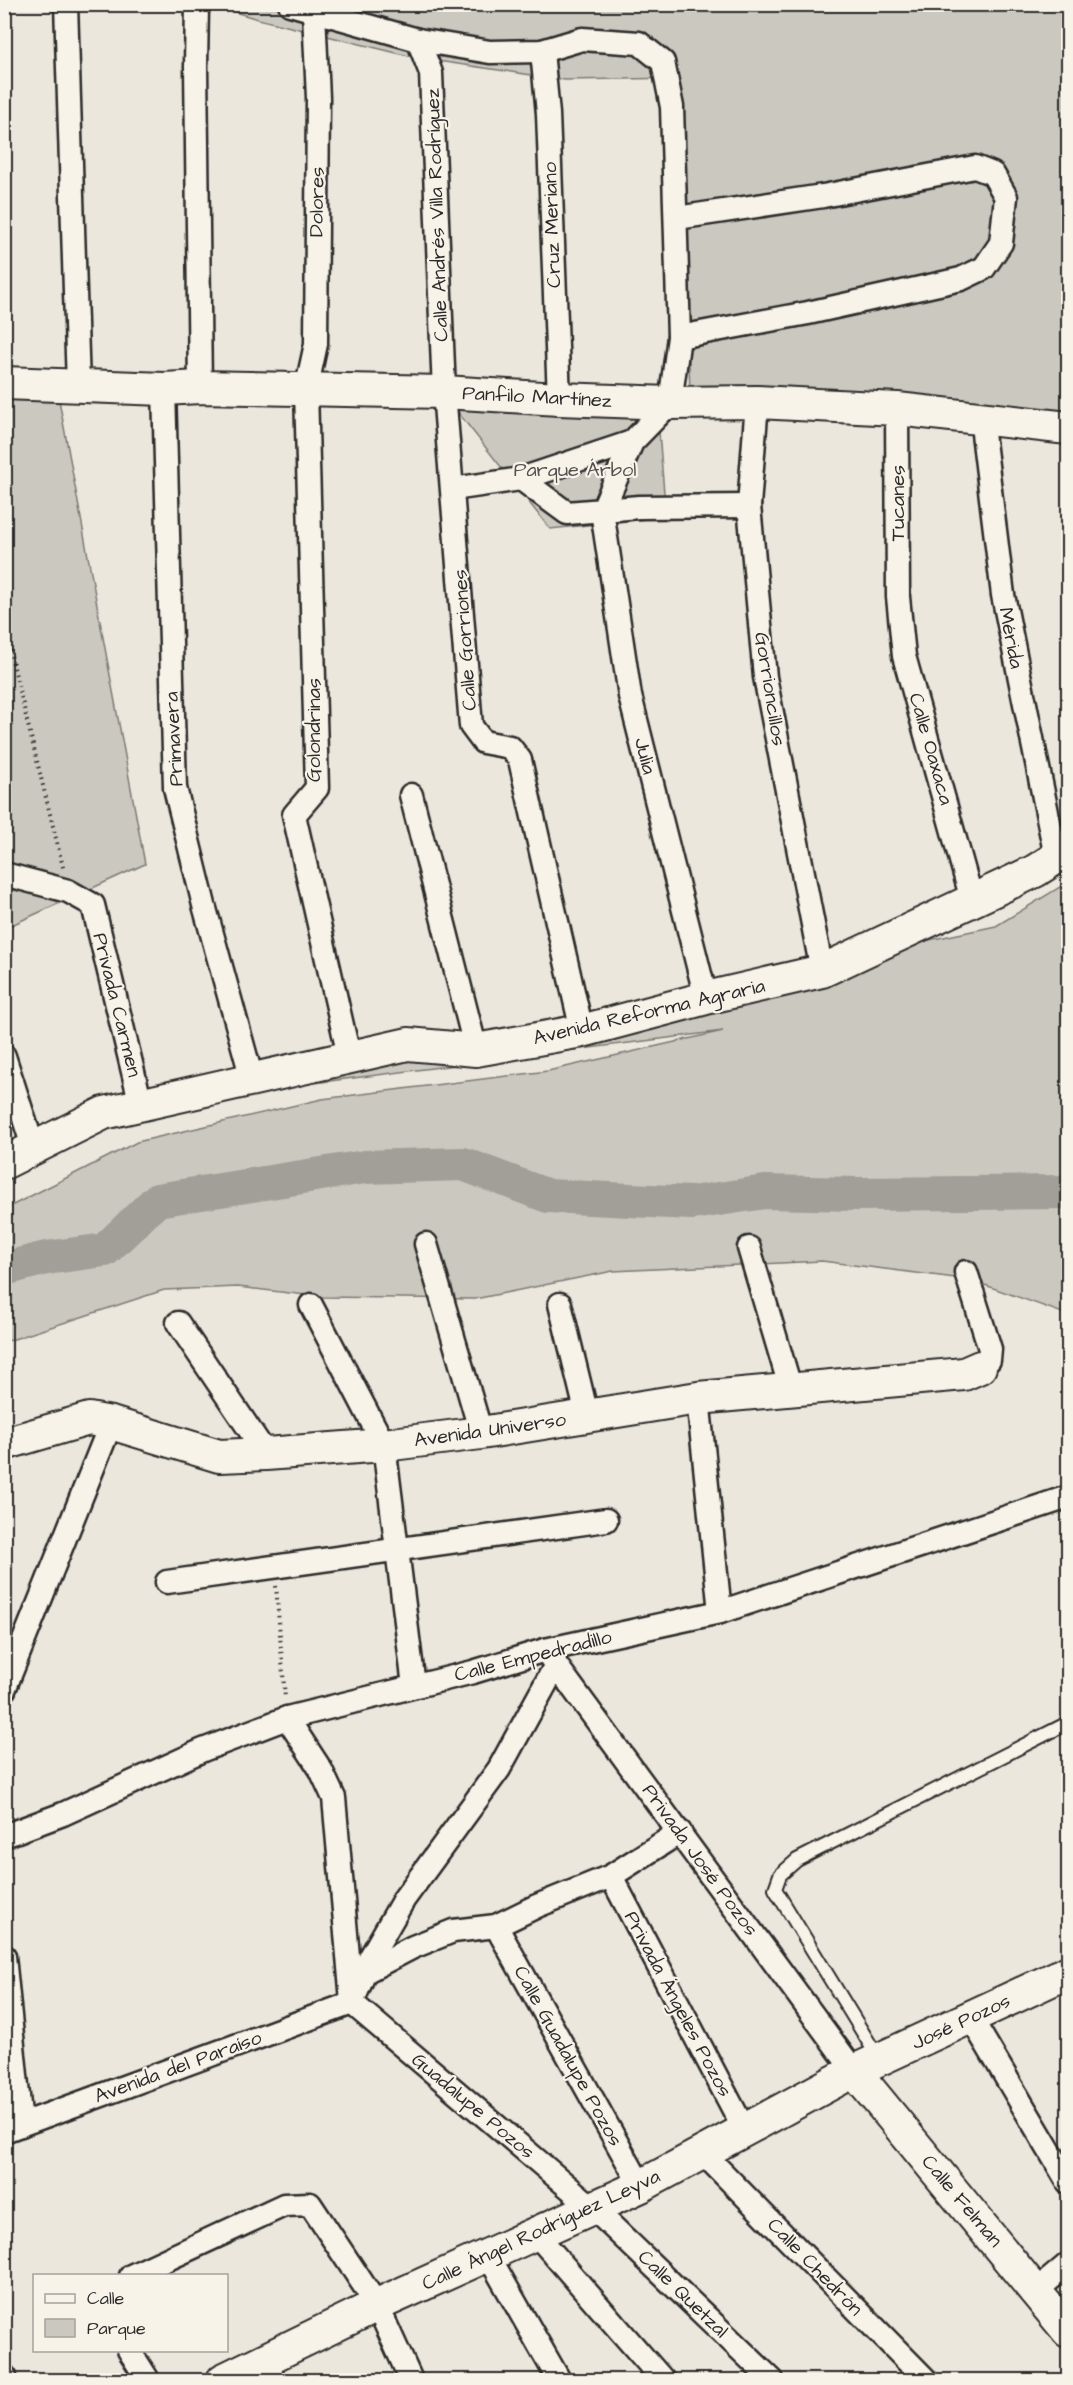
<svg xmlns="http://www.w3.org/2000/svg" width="1073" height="2385" font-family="'Architects Daughter',sans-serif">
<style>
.green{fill:#cbc8bf;stroke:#7b7a75;stroke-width:1.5}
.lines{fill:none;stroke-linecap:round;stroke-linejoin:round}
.river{stroke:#a29f98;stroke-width:34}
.lane-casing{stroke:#2b2b2b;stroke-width:16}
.street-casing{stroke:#2b2b2b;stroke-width:27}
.secondary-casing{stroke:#2b2b2b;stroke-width:36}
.path{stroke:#2b2b2b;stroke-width:4;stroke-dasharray:1.5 4.5;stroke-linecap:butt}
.lane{stroke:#f7f3e8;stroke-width:12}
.street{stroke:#f7f3e8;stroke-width:22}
.secondary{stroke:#f7f3e8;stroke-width:32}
.labels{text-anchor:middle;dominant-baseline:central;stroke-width:4.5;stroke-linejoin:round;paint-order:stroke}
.street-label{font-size:20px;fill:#2b2b2b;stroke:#f7f3e8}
.park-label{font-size:20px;fill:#535250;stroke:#f7f3e8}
</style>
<rect width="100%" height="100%" fill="#ebe7dd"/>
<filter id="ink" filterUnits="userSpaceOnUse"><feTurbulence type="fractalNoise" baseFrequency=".0167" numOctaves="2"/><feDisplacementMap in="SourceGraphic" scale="12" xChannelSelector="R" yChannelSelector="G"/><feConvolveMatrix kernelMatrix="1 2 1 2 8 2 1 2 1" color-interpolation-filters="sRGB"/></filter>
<g filter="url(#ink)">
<g class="green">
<polygon points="211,5 1068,5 1068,422 690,394 680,78 565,80 417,58 258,19"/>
<polygon points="4,397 59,400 145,864 5,928"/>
<polygon points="453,406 658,420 666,517 550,529"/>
<polygon points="1068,882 1068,1315 971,1280 822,1261 613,1271 475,1299 323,1297 238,1287 164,1290 5,1342 5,1209 137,1142 322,1099 548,1071 723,1031 141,1105 996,926"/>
</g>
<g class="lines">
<polyline class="river" points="4,1269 46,1258 105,1250 157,1200 365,1167 463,1164 548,1196 692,1203 765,1192 856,1194 1068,1192"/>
<defs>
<polyline id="lane" points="879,2059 775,1889 780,1875 797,1860 1068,1723"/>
<g id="street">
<polyline points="66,4 78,387"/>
<polyline points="197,4 196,67 200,387"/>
<polyline points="290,4 418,40 490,52 542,51 582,39 639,43 663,62 672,107 679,337 670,403 632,442 602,511 630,696 706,998"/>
<polyline points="314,12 318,98 316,344 306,390 317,788 294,815 349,1056"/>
<polyline points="418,40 431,73 444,392 471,726 483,742 510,747 520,760 582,1031"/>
<polyline points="542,51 548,114 559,399"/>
<polyline points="677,218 823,196 975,167 993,174 1006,197 1001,243 984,268 961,279 808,313 679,337"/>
<polyline points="164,389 175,788 204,905 252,1079"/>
<polyline points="757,402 749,506 765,677 822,971"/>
<polyline points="897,409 898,597 904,656 972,900"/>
<polyline points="981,417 1003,595 1056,857"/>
<polyline points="521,479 567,513 639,507 749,506"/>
<polyline points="453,489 521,479 632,442"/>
<polyline points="411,795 476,1050"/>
<polyline points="4,874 68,891 93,905 141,1105"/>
<polyline points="4,1056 33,1147"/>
<polyline points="426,1244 481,1433"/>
<polyline points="749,1248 791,1390"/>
<polyline points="966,1272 990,1349 989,1360 980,1367"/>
<polyline points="560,1304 587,1415"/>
<polyline points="311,1305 384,1445 414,1686"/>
<polyline points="178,1323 266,1454"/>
<polyline points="698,1398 720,1612"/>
<polyline points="167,1582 606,1520"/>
<polyline points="545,1650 854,2071"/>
<polyline points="4,1690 111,1423"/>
<polyline points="287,1718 321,1770 334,1798 352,2001"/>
<polyline points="4,1836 63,1814 203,1750 287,1718 473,1672 545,1650 720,1612 1068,1497"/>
<polyline points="611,1876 745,2131"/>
<polyline points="496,1926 641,2186"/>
<polyline points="4,1956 21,2125"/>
<polyline points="365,1972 370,1958 404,1899 499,1769 556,1665"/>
<polyline points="352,2003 593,2208 772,2380"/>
<polyline points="352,2003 365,1972 413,1947 453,1931 496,1926 537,1906 611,1876 680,1832"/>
<polyline points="971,2018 1068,2182"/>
<polyline points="4,2131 352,2003"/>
<polyline points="703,2153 926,2380"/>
<polyline points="536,2234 663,2380"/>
<polyline points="488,2255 559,2380"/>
<polyline points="131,2276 284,2205 310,2204 377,2305 411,2380"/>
<polyline points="1036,2291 1068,2264"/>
<polyline points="129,2350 148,2380"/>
<polyline points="264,2359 274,2380"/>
<polyline points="4,2376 5,2377"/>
</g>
<g id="secondary">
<polyline points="4,383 164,389 200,387 444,392 559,399 670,403 757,402 897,409 1068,428"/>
<polyline points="4,1163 104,1113 408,1044 476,1050 582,1031 706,998 822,971 1035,871 1068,850"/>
<polyline points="4,1444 89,1419 111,1423 219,1456 266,1454 384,1445 481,1433 698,1398 964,1374 980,1367"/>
<polyline points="854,2071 1068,2331"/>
<polyline points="223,2380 377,2305 641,2186 854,2071 1068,1972"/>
</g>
</defs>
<use href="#lane" class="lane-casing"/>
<use href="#street" class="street-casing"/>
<use href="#secondary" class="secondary-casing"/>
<g class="path">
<polyline points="4,627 64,871"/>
<polyline points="276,1586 285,1698"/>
</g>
<use href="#lane" class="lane"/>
<use href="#street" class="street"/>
<use href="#secondary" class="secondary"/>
</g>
</g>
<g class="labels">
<g class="street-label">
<text transform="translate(317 202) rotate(-89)">Dolores</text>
<text transform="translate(437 215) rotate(-92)">Calle Andrés Villa Rodríguez</text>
<text transform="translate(552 225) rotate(-92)">Cruz Meriano</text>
<text transform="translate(537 397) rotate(3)">Panfilo Martínez</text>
<text transform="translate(898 503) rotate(-90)">Tucanes</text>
<text transform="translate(1011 638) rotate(79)">Mérida</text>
<text transform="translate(465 640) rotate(-94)">Calle Gorriones</text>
<text transform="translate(770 689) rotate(81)">Gorrioncillos</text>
<text transform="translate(314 730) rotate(-90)">Golondrinas</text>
<text transform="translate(174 739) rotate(-93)">Primavera</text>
<text transform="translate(931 749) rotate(74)">Calle Oaxaca</text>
<text transform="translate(645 756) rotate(76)">Julia</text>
<text transform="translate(117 1005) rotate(76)">Privada Carmen</text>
<text transform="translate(649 1012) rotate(-13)">Avenida Reforma Agraria</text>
<text transform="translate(490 1430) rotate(-8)">Avenida Universo</text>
<text transform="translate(533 1656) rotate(-14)">Calle Empedradillo</text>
<text transform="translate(700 1860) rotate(54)">Privada José Pozos</text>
<text transform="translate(678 2004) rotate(62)">Privada Ángeles Pozos</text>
<text transform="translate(961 2022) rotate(-25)">José Pozos</text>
<text transform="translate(568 2056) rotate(61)">Calle Guadalupe Pozos</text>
<text transform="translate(178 2067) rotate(-20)">Avenida del Paraíso</text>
<text transform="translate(473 2106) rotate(40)">Guadalupe Pozos</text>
<text transform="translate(962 2201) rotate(50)">Calle Felman</text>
<text transform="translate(541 2230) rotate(-25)">Calle Ángel Rodríguez Leyva</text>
<text transform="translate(815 2267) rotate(46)">Calle Chedrón</text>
<text transform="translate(683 2294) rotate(44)">Calle Quetzal</text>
</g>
<g class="park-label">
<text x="575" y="470">Parque Árbol</text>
</g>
</g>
<rect width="1073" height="2385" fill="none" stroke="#f7f3e8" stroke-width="24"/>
<rect x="12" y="12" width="1049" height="2361" fill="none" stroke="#2b2b2b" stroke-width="2" filter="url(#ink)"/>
<rect x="33" y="2274" width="195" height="78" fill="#f7f3e8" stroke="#a5a39c" stroke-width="1.5"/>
<rect x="45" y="2294" width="30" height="9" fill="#f7f3e8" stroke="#a5a39c" stroke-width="1.5"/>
<text x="87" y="2304" font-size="18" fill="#2b2b2b">Calle</text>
<rect x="45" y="2319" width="30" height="18" fill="#cbc8bf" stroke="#a5a39c" stroke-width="1.5"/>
<text x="87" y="2334" font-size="18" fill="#2b2b2b">Parque</text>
</svg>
